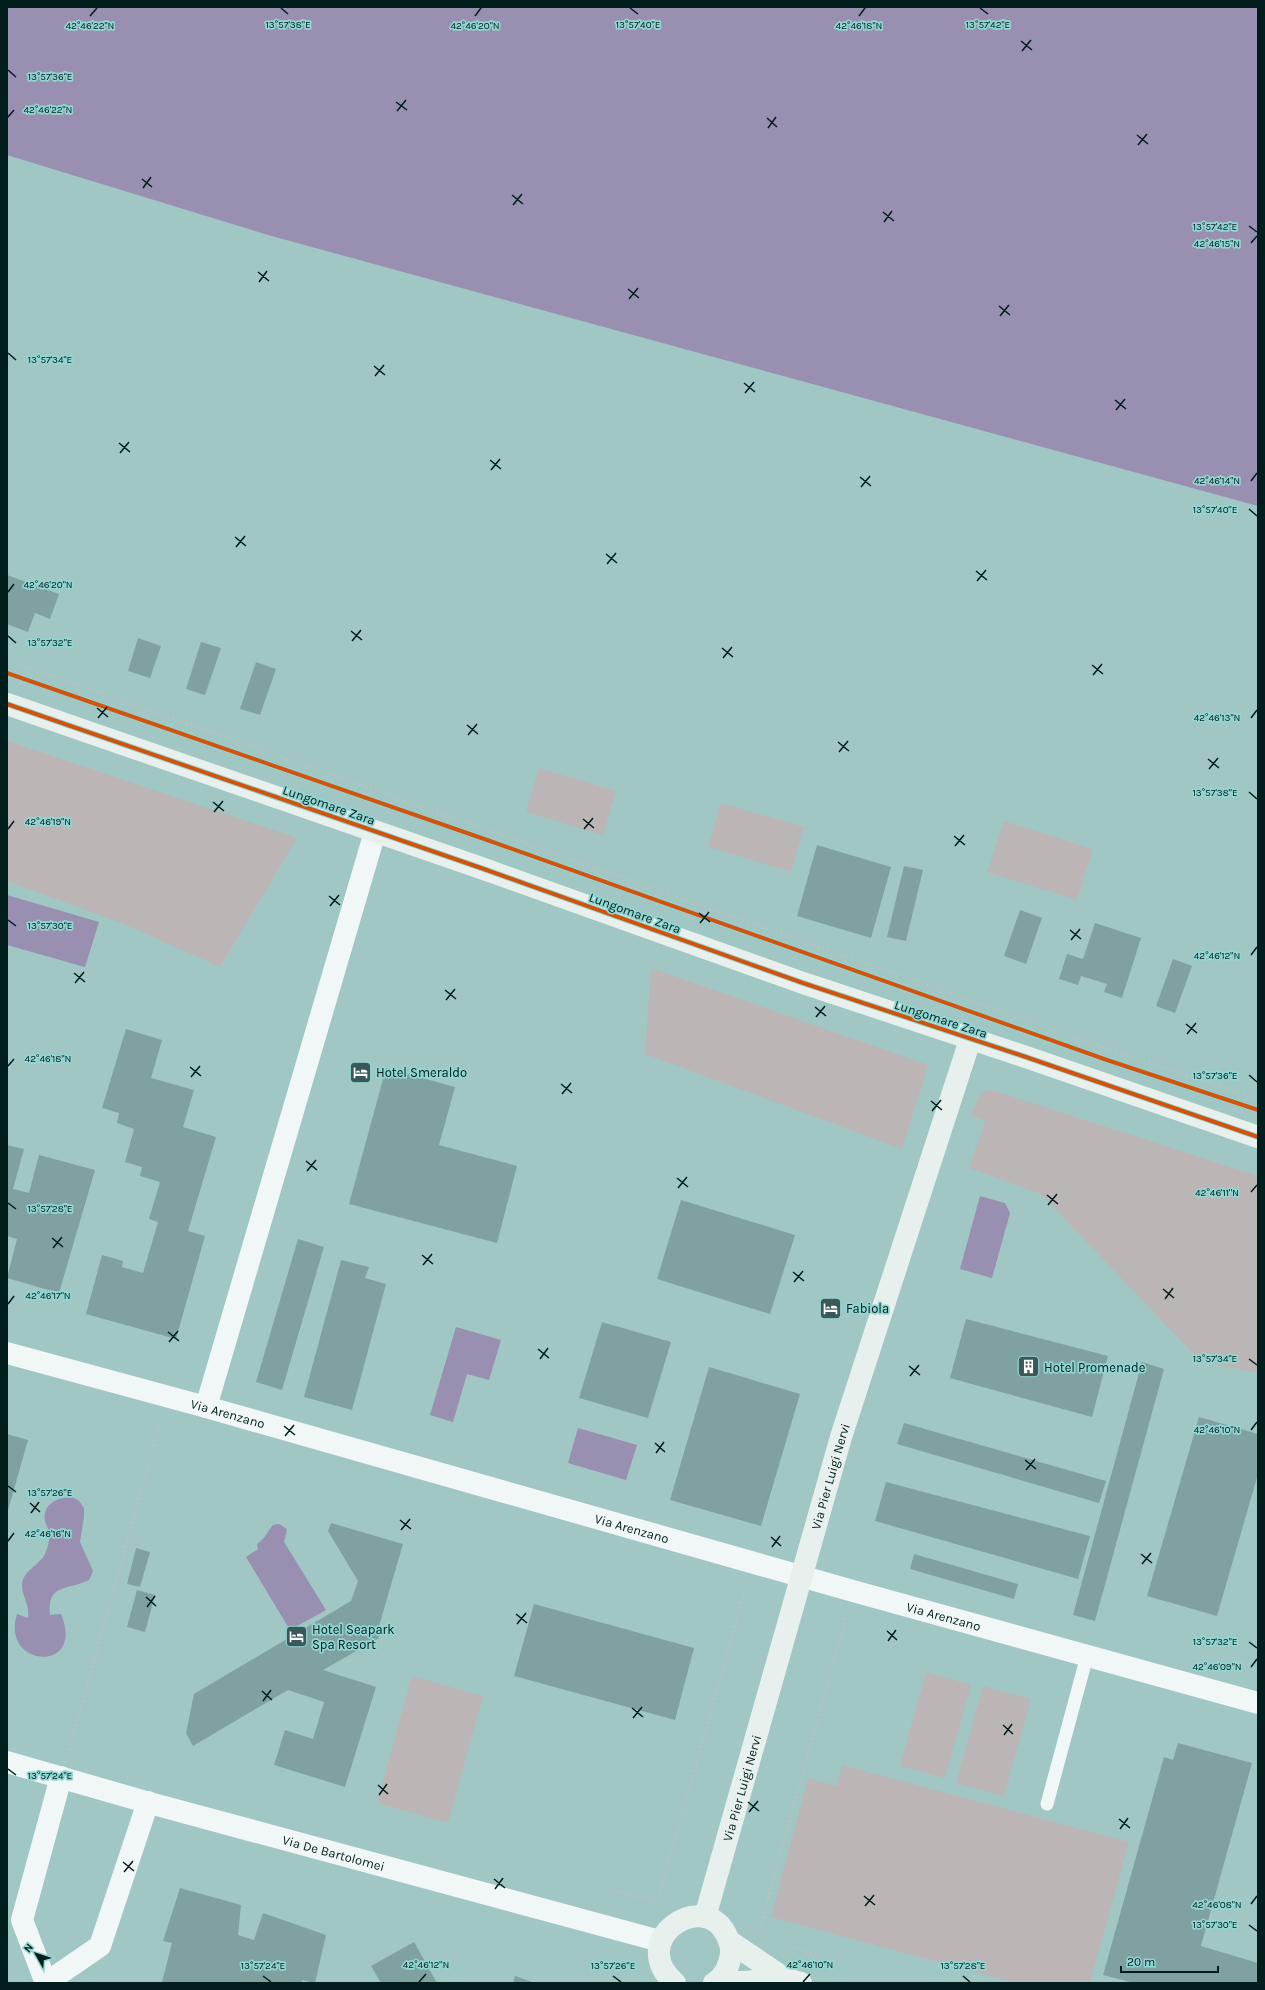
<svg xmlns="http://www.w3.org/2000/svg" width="1265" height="1990" font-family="Karla,sans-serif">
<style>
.green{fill:#bcb5b6}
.water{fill:#988fb1}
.building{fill:#80a1a2}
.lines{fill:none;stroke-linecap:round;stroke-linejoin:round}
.path{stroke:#b7c3c1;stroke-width:2.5;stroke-dasharray:2 3;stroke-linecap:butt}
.lane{stroke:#f1f7f6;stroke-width:13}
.street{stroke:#f1f7f6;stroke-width:22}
.secondary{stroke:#e8f0ed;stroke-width:22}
.cycleway-casing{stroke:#91d6d2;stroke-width:6}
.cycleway{stroke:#d1530e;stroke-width:4}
.ticks{fill:none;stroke:#011d1c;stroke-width:1.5}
.labels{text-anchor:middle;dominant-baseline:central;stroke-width:3.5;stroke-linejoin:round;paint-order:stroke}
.street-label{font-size:13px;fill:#011d1c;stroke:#91d6d2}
.poi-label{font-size:13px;fill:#011d1c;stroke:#91d6d2;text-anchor:start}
.ticks-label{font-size:10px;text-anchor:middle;fill:#011d1c;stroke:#91d6d2;stroke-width:3.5;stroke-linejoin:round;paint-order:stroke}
</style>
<rect width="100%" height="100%" fill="#a0c7c4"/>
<g class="green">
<polygon points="7,741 297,838 220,967 124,924 7,881"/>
<polygon points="539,768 616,791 603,835 526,812"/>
<polygon points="721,803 804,827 791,872 708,847"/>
<polygon points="1004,821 1093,849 1077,900 987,872"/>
<polygon points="651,968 928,1065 902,1149 645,1054"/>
<polygon points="992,1090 1258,1176 1258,1373 1200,1361 1041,1194 969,1168 985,1121 970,1115 981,1093"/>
<polygon points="926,1672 971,1685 945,1778 900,1766"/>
<polygon points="412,1676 483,1696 448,1823 377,1803"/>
<polygon points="983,1686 1031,1699 1004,1796 956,1783"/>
<polygon points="842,1765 1129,1842 1090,1983 1016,1983 771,1917 808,1778 837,1786"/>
</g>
<g class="water">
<polygon points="7,7 1258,7 1258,506 268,235 7,155"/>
<polygon points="7,895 99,922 85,967 7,945"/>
<polygon points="980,1196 1005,1203 1010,1213 992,1278 960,1269"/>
<polygon points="456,1327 501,1340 489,1380 467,1374 453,1422 430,1415"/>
<polygon points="578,1428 637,1445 626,1480 568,1463"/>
<path d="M72,1497L79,1501L84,1508V1517L80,1542L93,1571L89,1580C70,1590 46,1583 50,1615L61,1614C86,1674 0,1668 17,1614L28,1618C30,1604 22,1597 22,1585C23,1570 39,1566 45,1554C48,1548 50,1539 49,1533C49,1529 46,1525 45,1521C42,1504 58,1497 72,1497Z"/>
<path d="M279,1524L287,1529L284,1542L326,1610L290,1630L246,1557L258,1549L257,1544C265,1539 267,1532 273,1525Z"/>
</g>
<g class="building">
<polygon points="7,575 59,594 50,619 35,613 28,632 7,624"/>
<polygon points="138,638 161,646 150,678 128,671"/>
<polygon points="201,642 221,648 205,695 186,689"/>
<polygon points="256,662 276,669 260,715 240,709"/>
<polygon points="817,845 891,867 871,938 797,916"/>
<polygon points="904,866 923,870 906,941 887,937"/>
<polygon points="1020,910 1042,918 1026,964 1004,956"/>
<polygon points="1095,923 1141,938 1122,998 1104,992 1107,984 1081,976 1078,985 1059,979 1067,954 1083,959"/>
<polygon points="1173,959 1192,966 1175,1013 1156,1006"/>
<polygon points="126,1029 162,1040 151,1078 194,1090 183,1127 216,1137 188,1231 205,1236 176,1339 86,1314 102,1255 123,1261 122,1267 143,1273 158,1222 149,1219 160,1182 140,1176 142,1167 125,1162 134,1129 117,1123 119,1113 102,1108"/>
<polygon points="386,1068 455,1087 439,1145 517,1166 497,1243 349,1204"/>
<polygon points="7,1145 24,1149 13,1189 29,1193 39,1155 95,1170 59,1293 7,1278 17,1239 7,1236"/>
<polygon points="681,1200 795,1235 770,1314 657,1279"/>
<polygon points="298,1239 324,1247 282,1390 256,1382"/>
<polygon points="341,1260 369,1267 365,1278 386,1284 352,1410 304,1397"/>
<polygon points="966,1319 1108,1356 1092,1417 950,1378"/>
<polygon points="602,1322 671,1342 648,1418 579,1398"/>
<polygon points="1142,1362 1164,1369 1095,1621 1073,1615"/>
<polygon points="709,1367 800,1394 761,1526 670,1500"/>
<polygon points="1199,1417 1258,1434 1258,1474 1217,1616 1147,1596"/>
<polygon points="904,1423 1106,1481 1099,1503 897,1444"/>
<polygon points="7,1434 28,1440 7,1514"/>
<polygon points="886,1482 1090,1536 1078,1579 875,1521"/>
<polygon points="331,1523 403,1544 377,1633 379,1638 323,1670 376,1687 345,1787 274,1765 285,1730 313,1739 324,1702 288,1690 193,1746 186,1733 194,1694 351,1601 358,1581 328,1531"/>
<polygon points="136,1548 150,1552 140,1587 127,1584"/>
<polygon points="914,1554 1018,1584 1014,1599 910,1569"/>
<polygon points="137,1590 155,1595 145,1632 127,1627"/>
<polygon points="534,1604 694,1648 675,1720 514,1676"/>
<polygon points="1178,1743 1252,1763 1201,1946 1258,1963 1258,1983 1134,1983 1103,1975 1164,1757 1173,1760"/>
<polygon points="180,1888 241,1905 238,1935 254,1940 263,1913 326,1935 315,1983 302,1980 302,1983 162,1982 172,1943 163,1941"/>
<polygon points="414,1942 437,1983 381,1983 371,1966"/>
<polygon points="515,1976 535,1983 513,1983"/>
</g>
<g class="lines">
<g class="path">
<polyline points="7,660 1111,1050 1258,1099"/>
<polyline points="69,1750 160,1424"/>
<polyline points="605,1889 650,1900 659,1896 745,1590"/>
<polyline points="760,1928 846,1618"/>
<polyline points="791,1947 820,1956"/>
</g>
<polyline class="lane" points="1047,1804 1087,1656"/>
<g class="street">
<path id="s1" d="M7,1353L206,1407L853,1591L1258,1703"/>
<polyline points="206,1407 375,832"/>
<path id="s2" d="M7,1762L146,1802L660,1941"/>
<polyline points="46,1983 100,1946 148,1802"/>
<polyline points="46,1983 22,1920 61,1777"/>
</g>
<g class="secondary">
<polyline points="7,704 481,868 803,983 1023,1056 1258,1137"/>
<path id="s3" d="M705,1917L841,1437L970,1040"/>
<polyline points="729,1941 784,1978 801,1983"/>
<polyline points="717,1982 744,1982 784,1978"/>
<path d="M675,1983C626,1941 702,1888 726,1934C729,1940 732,1948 731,1955C729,1965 724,1978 714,1983"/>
</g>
<defs>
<g id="cycleway">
<polyline points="7,673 490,841 1107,1060 1258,1110"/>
<polyline points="7,704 481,868 803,983 1023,1056 1258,1137"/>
</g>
</defs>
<use href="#cycleway" class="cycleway-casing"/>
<use href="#cycleway" class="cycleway"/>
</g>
<path class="ticks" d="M281,8L288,14M630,8L638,14M980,8L988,14M90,16L97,8M475,16L481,8M859,16L865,8M1021,41L1032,50M1022,51L1031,40M8,70L16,77M396,102L407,110M397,111L406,100M8,117L14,110M767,118L777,127M768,128L776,117M1137,135L1148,144M1138,145L1147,134M142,179L152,187M143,188L151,177M512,195L523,204M513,205L522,194M883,212L894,221M884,222L892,211M1249,226L1257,232M1251,243L1257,236M258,272L269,281M259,282L267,271M628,289L639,298M629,299L638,288M999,306L1010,315M1000,316L1009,305M8,353L16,360M374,366L385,375M375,376L384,365M744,383L755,392M745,393L754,382M1115,400L1126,409M1116,410L1125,399M119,443L130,452M120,453L129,442M490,460L501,469M491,470L500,459M860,477L871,486M1251,481L1257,473M861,487L870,476M1249,509L1257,516M235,537L246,546M236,547L245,536M606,554L617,563M607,564L616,553M976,571L987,580M977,581L986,570M8,592L14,584M351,631L362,640M8,636L16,643M352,641L361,630M722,648L733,657M723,658L732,647M1092,665L1103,674M1093,675L1102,664M97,708L108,717M98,718L107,707M1251,718L1257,710M467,725L478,734M468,735L477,724M838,742L849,751M839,752L848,741M1208,759L1219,768M1209,769L1218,758M1249,792L1257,799M213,802L224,811M214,812L223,801M583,819L594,828M8,829L14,821M584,829L593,818M954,836L965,845M955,846L964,835M329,896L340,905M330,906L339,895M699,913L710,922M8,920L16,926M700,923L709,912M1070,930L1081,939M1071,940L1080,929M1251,955L1257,947M74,973L85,982M75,983L84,972M445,990L456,999M446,1000L455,989M815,1007L826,1016M816,1017L825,1006M1186,1024L1197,1033M1187,1034L1196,1023M8,1066L14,1059M190,1067L201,1076M1249,1075L1257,1082M191,1077L200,1066M561,1084L572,1093M562,1094L571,1083M931,1101L942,1110M932,1111L941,1100M306,1161L317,1170M307,1171L316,1160M677,1178L688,1187M678,1188L687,1177M1251,1192L1257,1185M1047,1195L1058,1204M8,1203L16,1209M1048,1205L1057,1194M52,1238L63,1247M53,1248L62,1237M422,1255L433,1264M423,1265L432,1254M793,1272L804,1281M794,1282L803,1271M1163,1289L1174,1298M1165,1299L1173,1288M8,1304L14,1296M168,1332L179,1341M169,1342L178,1331M538,1349L549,1358M540,1359L548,1348M1249,1359L1257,1365M909,1366L920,1375M910,1376L919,1365M284,1426L295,1435M1251,1430L1257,1422M285,1436L294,1425M655,1443L665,1452M656,1453L664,1442M1025,1460L1036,1469M1026,1470L1035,1459M8,1486L16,1492M30,1503L40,1512M31,1513L39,1502M400,1520L411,1529M401,1530L410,1519M771,1537L781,1546M8,1541L14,1533M772,1547L780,1536M1141,1554L1152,1563M1142,1564L1151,1553M146,1597L156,1606M147,1607L155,1596M516,1614L527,1623M517,1624L526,1613M887,1631L897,1640M888,1641L896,1630M1249,1642L1257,1648M1251,1667L1257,1659M262,1691L272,1700M263,1701L271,1690M632,1708L643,1717M633,1718L642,1707M1003,1725L1013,1734M1004,1735L1012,1724M8,1769L16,1775M378,1785L388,1794M379,1795L387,1784M748,1802L759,1811M749,1812L758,1801M1119,1819L1130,1828M1120,1829L1128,1818M123,1862L134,1871M124,1872L133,1861M494,1879L505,1888M495,1889L503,1878M864,1896L875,1905M1251,1904L1257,1896M865,1906L874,1895M1249,1925L1257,1931M263,1976L271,1982M613,1976L621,1982M963,1976L970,1982M419,1982L426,1974M803,1982L810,1974"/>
<defs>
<symbol id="hotel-square" viewBox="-11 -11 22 22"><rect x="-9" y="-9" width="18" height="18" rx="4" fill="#395857" stroke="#91d6d2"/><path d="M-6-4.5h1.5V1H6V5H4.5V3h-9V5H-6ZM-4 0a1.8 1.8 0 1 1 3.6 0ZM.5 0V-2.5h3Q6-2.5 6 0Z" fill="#fff"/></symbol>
<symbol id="building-square" viewBox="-11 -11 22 22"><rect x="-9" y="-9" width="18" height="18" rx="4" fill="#395857" stroke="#91d6d2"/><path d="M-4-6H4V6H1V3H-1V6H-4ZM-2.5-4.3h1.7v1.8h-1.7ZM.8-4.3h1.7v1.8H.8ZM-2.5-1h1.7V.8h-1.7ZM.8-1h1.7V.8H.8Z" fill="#fff"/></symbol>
</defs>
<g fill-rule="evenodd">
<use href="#hotel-square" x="348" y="1060" width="25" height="25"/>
<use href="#hotel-square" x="818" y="1296" width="25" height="25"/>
<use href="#building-square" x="1016" y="1354" width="25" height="25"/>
<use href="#hotel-square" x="284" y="1624" width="25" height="25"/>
</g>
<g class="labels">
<g class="street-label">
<text transform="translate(329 805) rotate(19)">Lungomare Zara</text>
<text transform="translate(635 913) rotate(20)">Lungomare Zara</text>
<text transform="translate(941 1019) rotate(18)">Lungomare Zara</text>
<text stroke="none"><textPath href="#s1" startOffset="229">Via Arenzano</textPath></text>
<text stroke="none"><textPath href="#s3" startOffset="458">Via Pier Luigi Nervi</textPath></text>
<text stroke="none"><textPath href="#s1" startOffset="649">Via Arenzano</textPath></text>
<text stroke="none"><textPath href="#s1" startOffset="973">Via Arenzano</textPath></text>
<text stroke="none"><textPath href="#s3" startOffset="134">Via Pier Luigi Nervi</textPath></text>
<text stroke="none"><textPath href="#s2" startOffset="339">Via De Bartolomei</textPath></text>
</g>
<g class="poi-label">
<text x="376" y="1072">Hotel Smeraldo</text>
<text x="846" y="1308">Fabiola</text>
<text x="1044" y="1367">Hotel Promenade</text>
<text x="312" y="1629">Hotel Seapark<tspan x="312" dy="15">Spa Resort</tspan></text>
</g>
</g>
<g class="ticks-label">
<text x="288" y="28">13°57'38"E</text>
<text x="638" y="28">13°57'40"E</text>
<text x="988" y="28">13°57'42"E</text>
<text x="90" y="29">42°46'22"N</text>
<text x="475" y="29">42°46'20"N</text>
<text x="859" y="29">42°46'18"N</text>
<text x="50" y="80">13°57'36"E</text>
<text x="48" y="113">42°46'22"N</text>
<text x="1215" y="230">13°57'42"E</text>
<text x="1217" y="247">42°46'15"N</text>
<text x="50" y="363">13°57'34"E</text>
<text x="1217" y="484">42°46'14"N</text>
<text x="1215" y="513">13°57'40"E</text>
<text x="48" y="588">42°46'20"N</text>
<text x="50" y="646">13°57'32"E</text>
<text x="1217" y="721">42°46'13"N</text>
<text x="1215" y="796">13°57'38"E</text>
<text x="48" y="825">42°46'19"N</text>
<text x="50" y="929">13°57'30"E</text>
<text x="1217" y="959">42°46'12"N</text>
<text x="48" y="1062">42°46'18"N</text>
<text x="1215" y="1079">13°57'36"E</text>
<text x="1217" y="1196">42°46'11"N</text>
<text x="50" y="1212">13°57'28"E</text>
<text x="48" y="1299">42°46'17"N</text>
<text x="1215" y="1362">13°57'34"E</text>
<text x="1217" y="1433">42°46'10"N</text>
<text x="50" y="1496">13°57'26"E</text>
<text x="48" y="1537">42°46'16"N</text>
<text x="1215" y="1645">13°57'32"E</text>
<text x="1217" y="1670">42°46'09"N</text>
<text x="50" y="1779">13°57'24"E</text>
<text x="1217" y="1908">42°46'08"N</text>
<text x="1215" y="1928">13°57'30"E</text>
<text x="426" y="1968">42°46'12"N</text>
<text x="810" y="1968">42°46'10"N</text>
<text x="263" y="1969">13°57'24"E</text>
<text x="613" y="1969">13°57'26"E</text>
<text x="963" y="1969">13°57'28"E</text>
</g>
<rect width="1265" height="1990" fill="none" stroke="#011d1c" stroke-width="16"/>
<g transform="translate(36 1954) rotate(309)" stroke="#91d6d2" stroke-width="3" paint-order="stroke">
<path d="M0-3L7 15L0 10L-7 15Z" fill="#011d1c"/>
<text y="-6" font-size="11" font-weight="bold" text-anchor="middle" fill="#011d1c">N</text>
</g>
<path d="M1121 1966v6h97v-6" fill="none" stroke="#011d1c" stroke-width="2"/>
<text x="1127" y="1966" font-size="12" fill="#011d1c" stroke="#91d6d2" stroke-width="3" paint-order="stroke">20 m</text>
</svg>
